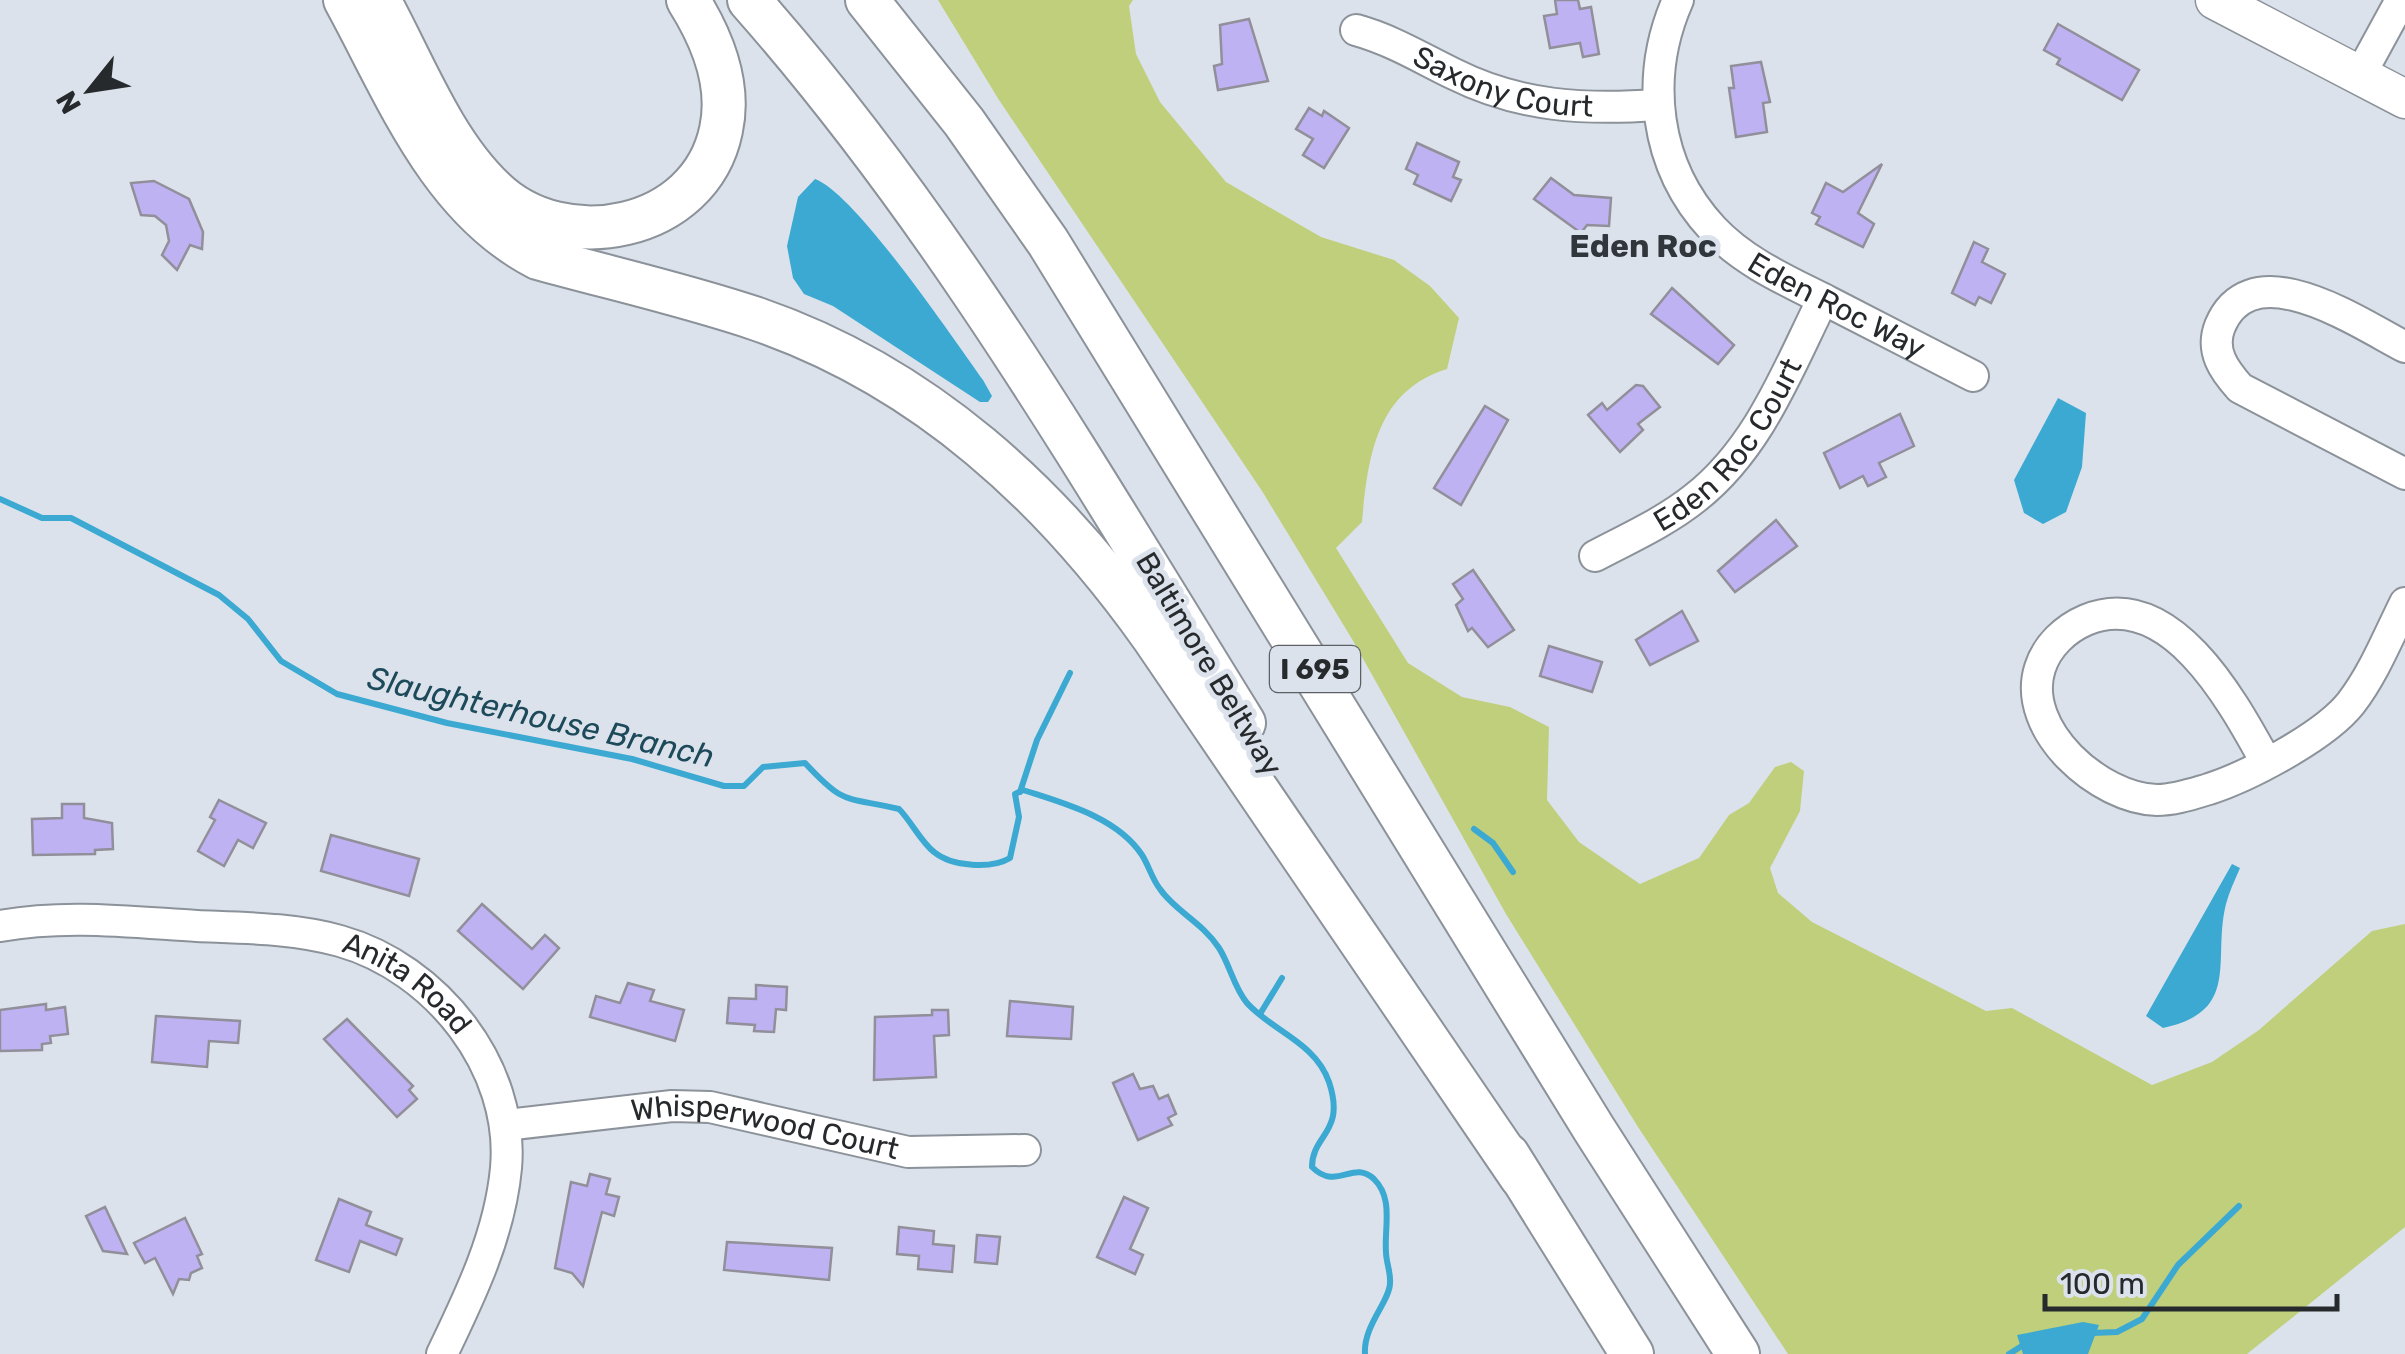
<svg xmlns="http://www.w3.org/2000/svg" width="2405" height="1354" font-family="Rubik,sans-serif">
<style>
.green{fill:#bfcf7c}
.water{fill:#3ba9d1}
.lines{fill:none;stroke-linecap:round;stroke-linejoin:round}
.stream{stroke:#3ba9d1;stroke-width:6}
.building{fill:#beb2f3;stroke:#918f99;stroke-width:2.5}
.minor-casing{stroke:#8c929a;stroke-width:34}
.major-casing{stroke:#8c929a;stroke-width:41}
.highway-casing{stroke:#8c929a;stroke-width:46}
.minor{stroke:#fff;stroke-width:30}
.major{stroke:#fff;stroke-width:38}
.highway{stroke:#fff;stroke-width:42}
.labels{text-anchor:middle;dominant-baseline:central;stroke-width:10;stroke-linejoin:round;paint-order:stroke}
.shield{fill:#dce2eb;stroke:#5d6166;stroke-width:2.5}
.shield-label{font-size:28px;font-weight:bold;fill:#272a2d}
.street-label{font-size:30px;fill:#272a2d;stroke:#dce2eb}
.neighbourhood-label{font-size:32px;font-weight:bold;fill:#31363d;stroke:#dce2eb}
.water-label{font-size:32px;font-style:italic;fill:#1c4a5b;stroke:#dce2eb}
</style>
<rect width="100%" height="100%" fill="#dce2eb"/>
<path class="green" d="M938,0H1133L1129,6L1136,54L1160,102L1226,182L1321,237L1394,260L1430,286L1459,318L1447,369C1376,391 1368,457 1362,522L1336,548L1408,663L1462,697L1510,707L1549,727L1547,800L1579,842L1640,884L1699,858L1729,815L1749,803L1775,767L1791,762L1804,771L1800,811L1770,868L1778,893L1812,922L1986,1011L2012,1008L2152,1085L2212,1062L2259,1030L2372,931L2405,924V1227L2247,1354H1788L1638,1127L1506,914L1352,639L1262,491L999,100Z"/>
<g class="water">
<path d="M815,179C856,194 954,340 983,380L992,396L988,402H980L833,306L804,294L793,278L787,246L798,197Z"/>
<polygon points="2058,398 2086,413 2082,467 2066,512 2043,524 2024,513 2014,480"/>
<path d="M2232,864L2240,868C2235,880 2229,892 2226,904C2212,960 2242,1011 2163,1028L2146,1016Z"/>
<polygon points="2083,1322 2099,1325 2088,1354 2023,1354 2017,1335"/>
</g>
<g class="lines">
<g class="stream">
<path d="M0,499L42,518H71L219,595L248,619L281,661L337,694L447,723L632,759L724,786H744L763,767L805,763C845,806 843,796 899,809C911,821 921,842 934,852C952,867 992,869 1010,858L1019,817L1015,794L1023,790C1063,803 1117,817 1142,855C1149,866 1152,879 1160,889C1175,911 1202,922 1219,948C1230,965 1234,988 1247,1003C1272,1031 1315,1042 1329,1082C1346,1133 1312,1134 1312,1167C1337,1192 1353,1159 1374,1179C1394,1199 1384,1227 1386,1252C1386,1262 1391,1273 1390,1283C1390,1301 1363,1326 1365,1354"/>
<polyline points="1020,792 1037,740 1070,673"/>
<polyline points="1474,829 1493,843 1513,872"/>
<polyline points="1260,1014 1282,978"/>
<polyline points="2092,1333 2117,1332 2142,1319 2178,1265 2239,1206"/>
<polyline points="2009,1354 2025,1344"/>
</g>
</g>
<g class="building">
<polygon points="1555,0 1578,0 1580,9 1591,7 1599,54 1583,57 1580,43 1550,48 1544,16 1557,14"/>
<polygon points="1249,19 1268,81 1218,90 1214,66 1222,64 1220,25"/>
<polygon points="2058,24 2139,70 2122,100 2057,64 2060,59 2044,50"/>
<polygon points="1761,62 1770,102 1763,103 1767,132 1736,137 1729,88 1734,88 1731,66"/>
<polygon points="1309,108 1322,116 1324,111 1349,128 1324,168 1303,155 1313,139 1296,129"/>
<polygon points="1417,143 1459,162 1453,177 1461,180 1451,201 1414,184 1418,175 1406,169"/>
<polygon points="1882,164 1858,213 1874,224 1863,247 1816,224 1820,217 1812,213 1826,183 1843,192"/>
<polygon points="1551,178 1574,195 1611,198 1609,226 1587,225 1581,233 1534,199"/>
<polygon points="154,181 189,199 203,232 202,249 190,245 177,270 162,255 169,241 166,225 155,216 141,215 131,183"/>
<polygon points="1974,242 1988,249 1982,262 2005,274 1991,303 1979,297 1975,305 1952,293"/>
<polygon points="1672,288 1734,345 1718,364 1651,314"/>
<polygon points="1636,385 1643,386 1660,407 1638,424 1643,430 1620,452 1588,415 1602,403 1607,410"/>
<polygon points="1485,406 1508,420 1461,505 1434,488"/>
<polygon points="1900,414 1914,446 1879,463 1886,477 1868,486 1863,476 1840,488 1824,453"/>
<polygon points="1776,520 1797,546 1735,592 1718,571"/>
<polygon points="1473,570 1514,630 1488,647 1472,628 1468,631 1456,605 1463,599 1453,584"/>
<polygon points="1682,611 1698,641 1650,665 1636,640"/>
<polygon points="1549,646 1602,662 1592,692 1540,676"/>
<polygon points="219,800 266,823 253,848 238,840 224,866 198,851 215,820 210,817"/>
<polygon points="62,804 84,804 84,818 112,823 113,849 95,850 95,854 33,855 32,819 62,818"/>
<polygon points="331,835 419,859 409,896 321,871"/>
<polygon points="482,904 532,949 545,935 559,948 523,989 458,931"/>
<polygon points="628,983 654,990 650,1001 684,1010 675,1041 590,1017 596,996 620,1003"/>
<polygon points="756,985 787,987 786,1010 776,1009 774,1032 754,1031 755,1025 727,1023 729,998 756,999"/>
<polygon points="1010,1001 1073,1007 1071,1039 1007,1036"/>
<polygon points="46,1004 46,1010 65,1007 68,1034 50,1036 51,1043 42,1044 42,1050 0,1051 0,1010"/>
<polygon points="932,1010 948,1010 949,1035 934,1036 936,1077 874,1080 875,1017 932,1015"/>
<polygon points="156,1016 240,1021 238,1043 209,1041 207,1067 152,1062"/>
<polygon points="347,1019 413,1086 409,1090 417,1099 397,1117 324,1039"/>
<polygon points="1133,1074 1140,1089 1153,1086 1159,1099 1168,1095 1176,1114 1168,1118 1172,1125 1138,1140 1113,1083"/>
<polygon points="590,1174 610,1179 606,1194 619,1197 614,1216 602,1212 583,1286 572,1273 555,1268 571,1182 587,1186"/>
<polygon points="1124,1197 1148,1208 1130,1249 1143,1255 1135,1274 1097,1257"/>
<polygon points="339,1199 371,1212 366,1225 402,1239 396,1255 360,1241 349,1272 316,1260"/>
<polygon points="105,1207 127,1254 103,1251 86,1216"/>
<polygon points="185,1218 202,1254 197,1256 202,1268 191,1273 189,1280 179,1279 173,1294 155,1258 145,1263 134,1243"/>
<polygon points="899,1227 934,1231 933,1244 954,1246 952,1272 918,1269 919,1256 897,1254"/>
<polygon points="977,1235 1000,1237 997,1264 975,1262"/>
<polygon points="727,1242 832,1248 829,1280 724,1270"/>
</g>
<g class="lines">
<defs>
<g id="minor">
<path id="s1" d="M1678,0C1644,77 1654,166 1713,229C1745,263 1788,281 1829,302C1877,327 1925,351 1973,376"/>
<path id="s2" d="M1356,30C1392,40 1421,58 1454,74C1520,107 1585,110 1657,105"/>
<polyline points="2359,77 2401,0"/>
<path d="M2405,347C2360,324 2252,249 2220,326C2210,351 2224,370 2240,388L2405,474"/>
<path id="s3" d="M1595,556C1629,538 1665,522 1695,498C1759,448 1788,369 1823,299"/>
<path d="M2266,762C2234,704 2171,585 2086,620C2065,629 2047,646 2040,668C2020,730 2100,799 2157,800C2175,800 2192,794 2209,789C2249,776 2325,736 2351,703C2374,673 2388,637 2405,603"/>
<path id="s4" d="M0,926C65,914 131,922 197,926C244,928 294,928 340,941C436,968 515,1067 506,1168C500,1234 470,1296 442,1354"/>
<path id="s5" d="M506,1125L672,1106L710,1107L908,1152L1025,1150"/>
</g>
<polyline id="major" points="2215,0 2405,99"/>
<g id="highway">
<path d="M345,0C396,93 439,207 538,258C610,278 686,295 757,319C925,377 1052,495 1153,637L1521,1177"/>
<path d="M379,0C413,62 442,141 494,190C563,257 700,232 721,130C731,84 712,38 688,0"/>
<path d="M749,0C946,223 1088,472 1244,723"/>
<polyline points="867,0 964,122 1048,242 1594,1129 1738,1354"/>
<polyline points="1508,1155 1632,1354"/>
</g>
</defs>
<use href="#minor" class="minor-casing"/>
<use href="#major" class="major-casing"/>
<use href="#highway" class="highway-casing"/>
<use href="#minor" class="minor"/>
<use href="#major" class="major"/>
<use href="#highway" class="highway"/>
</g>
<g class="labels">
<rect class="shield" x="1270" y="646" width="90" height="46" rx="8"/>
<g class="shield-label">
<text x="1315" y="669">I 695</text>
</g>
<g class="street-label">
<text stroke="none"><textPath href="#s2" startOffset="158">Saxony Court</textPath></text>
<text stroke="none"><textPath href="#s1" startOffset="392">Eden Roc Way</textPath></text>
<text stroke="none"><textPath href="#s3" startOffset="178">Eden Roc Court</textPath></text>
<text transform="translate(1209 664) rotate(59)">Baltimore Beltway</text>
<text stroke="none"><textPath href="#s4" startOffset="422">Anita Road</textPath></text>
<text stroke="none"><textPath href="#s5" startOffset="262">Whisperwood Court</textPath></text>
</g>
<g class="neighbourhood-label">
<text x="1643" y="246">Eden Roc</text>
</g>
<g class="water-label">
<text transform="translate(541 717) rotate(13)">Slaughterhouse Branch</text>
</g>
</g>
<g transform="translate(90 90) rotate(240)" stroke="#dce2eb" stroke-width="8" paint-order="stroke">
<path d="M0-8L18 38L0 25L-18 38Z" fill="#272a2d"/>
<text y="-15" font-size="28" font-weight="bold" text-anchor="middle" fill="#272a2d">N</text>
</g>
<path d="M2045 1294v15h292v-15" fill="none" stroke="#272a2d" stroke-width="5"/>
<text x="2060" y="1294" font-size="30" fill="#272a2d" stroke="#dce2eb" stroke-width="8" paint-order="stroke">100 m</text>
</svg>
